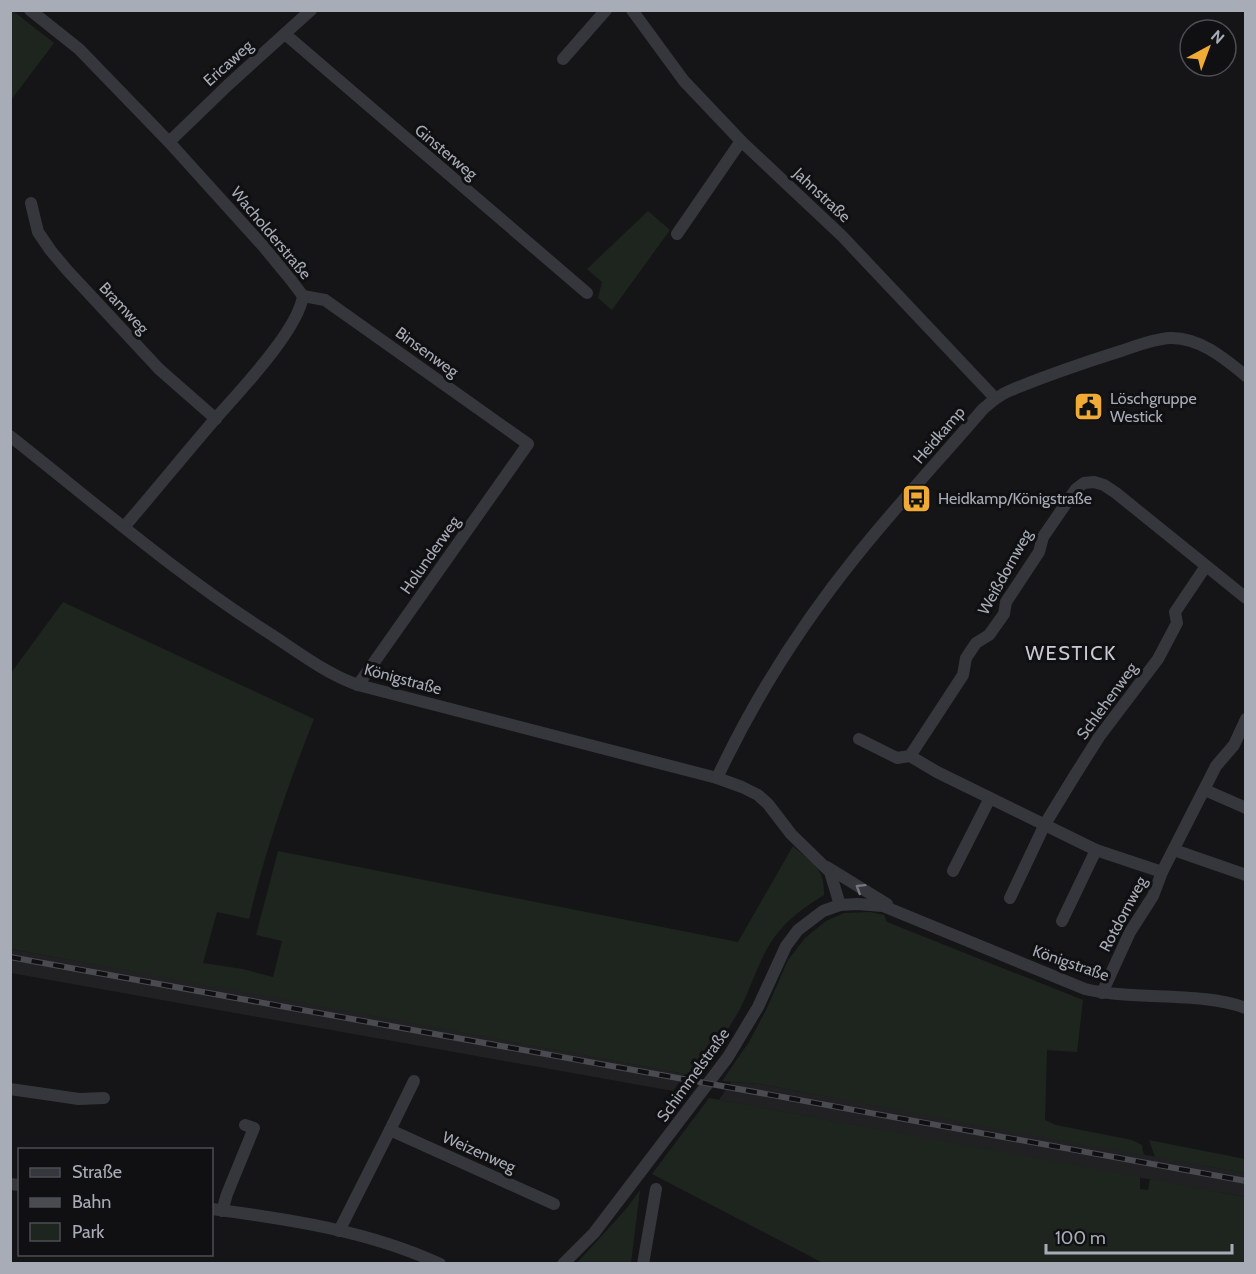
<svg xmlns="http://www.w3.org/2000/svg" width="1256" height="1274" font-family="Cabin,sans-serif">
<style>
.built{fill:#212124}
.green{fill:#1d251e}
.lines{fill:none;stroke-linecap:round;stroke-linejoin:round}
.minor{stroke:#36373c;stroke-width:12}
.rail-casing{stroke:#494b51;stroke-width:6}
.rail{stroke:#101012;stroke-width:4;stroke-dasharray:11;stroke-linecap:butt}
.oneway{stroke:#747780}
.labels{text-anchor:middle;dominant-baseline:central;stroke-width:6;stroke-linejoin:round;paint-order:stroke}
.street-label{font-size:16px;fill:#a7acb7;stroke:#101012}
.poi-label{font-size:16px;fill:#a7acb7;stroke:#101012;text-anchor:start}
.quarter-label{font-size:20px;letter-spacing:1.5px;fill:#c8cbd3;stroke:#101012}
</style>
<rect width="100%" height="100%" fill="#151517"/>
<g class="built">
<polygon points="10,949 165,977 685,1074 673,1091 11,973"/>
<polygon points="731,1082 759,1084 1245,1173 1245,1197 719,1100"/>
</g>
<g class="green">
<polygon points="13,11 54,43 11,100 10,11"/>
<polygon points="648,211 670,230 612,310 598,298 602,282 587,269"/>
<path d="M63,602L314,719C288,785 265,851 249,919L217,912L203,963L243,969L273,977L282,941L256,935L278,851L738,942L793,846C812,863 825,867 824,895C808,905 793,915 781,929C761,951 754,981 741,1007C728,1031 712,1053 696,1076L11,949V673Z"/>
<polygon points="870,912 884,915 887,922 1083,1000 1077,1052 1047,1050 1045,1120 1056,1125 1132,1140 1142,1145 1144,1156 759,1084 722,1081 749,1042 767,1008 788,960 805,938 826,921 844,913"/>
<polygon points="709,1098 1140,1177 1140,1189 1148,1190 1150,1179 1245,1197 1245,1263 823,1263 652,1174"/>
<polygon points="1149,1140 1245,1159 1245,1173 1155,1157"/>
<polygon points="640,1190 631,1263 577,1263 627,1208"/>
</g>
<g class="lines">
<g class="minor">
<path d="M30,10L79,49L169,142L263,246L291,280L303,296C298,330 240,391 216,418C185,454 155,491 124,527"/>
<polyline points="632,10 684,81 741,141 842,236 995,398"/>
<polyline points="285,34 587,293"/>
<polyline points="563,59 606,10"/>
<polyline points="169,142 228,85 311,10"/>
<polyline points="31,203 38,232 51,251 67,270 159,369 216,419"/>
<polyline points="677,234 741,141"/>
<polyline points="303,296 325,300 528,444 358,685"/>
<path d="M10,436C96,504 179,576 272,635C299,653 327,674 358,685L717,778L742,787L758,795L768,804L791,834L830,872L840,905"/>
<polyline points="859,739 897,758 910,756"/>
<path d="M717,778C754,699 803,622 858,554C898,504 941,458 983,409C991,402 999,395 1009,391C1045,376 1083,363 1121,351C1136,346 1153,339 1170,338C1199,337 1224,358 1246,376"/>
<polyline points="1205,790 1246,808"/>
<polyline points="1174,850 1246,875"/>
<polyline points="827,867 887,904"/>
<polyline points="953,871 990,798"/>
<polyline points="1162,872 1096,850 937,772 910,756 963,675 966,658 976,643 989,635 1004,614 1006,602 1039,552 1043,537 1076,489 1084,483 1094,482 1104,485 1116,493 1246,598"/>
<polyline points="1010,898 1045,824 1075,775 1099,737 1158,659 1177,623 1175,612 1206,566"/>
<polyline points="1062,921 1096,850"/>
<polyline points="1102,993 1130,932 1153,896 1162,872 1216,766 1234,745 1246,719"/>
<polyline points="10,1089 79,1099 104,1098"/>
<polyline points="390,1130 414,1081"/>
<polyline points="10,1184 20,1185"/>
<path d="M212,1209C288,1219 369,1231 440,1264"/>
<polyline points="222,1211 227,1194 254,1128 245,1125"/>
<polyline points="339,1231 390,1130 554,1204"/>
<path d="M563,1264L594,1233L728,1057L758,1007L786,946L798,930L823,911L840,905L857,904L883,906L1085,989C1136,1001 1199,991 1246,1008"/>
<polyline points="643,1264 656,1189"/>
</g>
<defs>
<polyline id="rail" points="10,957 1246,1181"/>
</defs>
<use href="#rail" class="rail-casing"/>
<use href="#rail" class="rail"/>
</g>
<defs><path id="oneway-chevron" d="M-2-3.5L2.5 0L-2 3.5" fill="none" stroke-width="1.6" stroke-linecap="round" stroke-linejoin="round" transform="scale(1.5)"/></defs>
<use class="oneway" href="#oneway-chevron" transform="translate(860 888) rotate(-148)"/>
<defs>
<symbol id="civic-square" viewBox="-11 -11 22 22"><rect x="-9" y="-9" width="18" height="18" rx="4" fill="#efab35" stroke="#101012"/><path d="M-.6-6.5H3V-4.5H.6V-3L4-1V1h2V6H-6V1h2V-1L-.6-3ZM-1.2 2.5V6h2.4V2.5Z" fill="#111"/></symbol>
<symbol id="bus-square" viewBox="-11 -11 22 22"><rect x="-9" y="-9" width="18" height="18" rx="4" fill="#efab35" stroke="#101012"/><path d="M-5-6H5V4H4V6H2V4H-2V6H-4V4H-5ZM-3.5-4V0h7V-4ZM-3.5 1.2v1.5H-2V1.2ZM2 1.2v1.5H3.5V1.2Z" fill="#111"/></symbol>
</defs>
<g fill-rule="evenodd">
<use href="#civic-square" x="1072" y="390" width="33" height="33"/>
<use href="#bus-square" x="900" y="482" width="33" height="33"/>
</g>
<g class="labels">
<g class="street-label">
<text transform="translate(228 63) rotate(-42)">Ericaweg</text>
<text transform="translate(446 152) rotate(40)">Ginsterweg</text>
<text transform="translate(822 195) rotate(43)">Jahnstraße</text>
<text transform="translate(271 233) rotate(50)">Wacholderstraße</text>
<text transform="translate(124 308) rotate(47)">Bramweg</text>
<text transform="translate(427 352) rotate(36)">Binsenweg</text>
<text transform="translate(939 435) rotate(-49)">Heidkamp</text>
<text transform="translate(430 555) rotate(-55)">Holunderweg</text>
<text transform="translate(1005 572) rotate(-61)">Weißdornweg</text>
<text transform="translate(403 679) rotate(15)">Königstraße</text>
<text transform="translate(1107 701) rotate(-54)">Schlehenweg</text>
<text transform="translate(1123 914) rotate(-62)">Rotdornweg</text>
<text transform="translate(1071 963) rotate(19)">Königstraße</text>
<text transform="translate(693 1075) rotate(-54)">Schimmelstraße</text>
<text transform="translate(479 1152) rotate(24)">Weizenweg</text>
</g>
<g class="poi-label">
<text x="1110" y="398">Löschgruppe<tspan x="1110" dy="18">Westick</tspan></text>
<text x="938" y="498">Heidkamp/Königstraße</text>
</g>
<g class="quarter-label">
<text x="1071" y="653">WESTICK</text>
</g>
</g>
<rect width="1256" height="1274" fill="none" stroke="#a7acb7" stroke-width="24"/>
<rect x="18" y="1148" width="195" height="108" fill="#101012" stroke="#4c4e54" stroke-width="1.5"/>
<rect x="30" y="1168" width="30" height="9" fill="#36373c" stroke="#4c4e54" stroke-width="1.5"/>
<text x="72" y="1178" font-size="18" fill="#a7acb7">Straße</text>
<rect x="30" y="1198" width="30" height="9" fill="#494b51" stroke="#4c4e54" stroke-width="1.5"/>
<text x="72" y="1208" font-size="18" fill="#a7acb7">Bahn</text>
<rect x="30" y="1223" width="30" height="18" fill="#1d251e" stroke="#4c4e54" stroke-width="1.5"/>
<text x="72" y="1238" font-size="18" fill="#a7acb7">Park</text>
<g transform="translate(1208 48) rotate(41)"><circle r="28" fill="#101012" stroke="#4c4e54" stroke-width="1.5"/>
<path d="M0-4.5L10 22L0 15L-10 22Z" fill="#efab35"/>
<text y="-9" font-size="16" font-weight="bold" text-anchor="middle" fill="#a7acb7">N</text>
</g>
<path d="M1046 1244v9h186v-9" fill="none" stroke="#a7acb7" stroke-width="3"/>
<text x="1055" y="1244" font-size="18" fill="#a7acb7" stroke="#101012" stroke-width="4.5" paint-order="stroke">100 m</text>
</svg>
